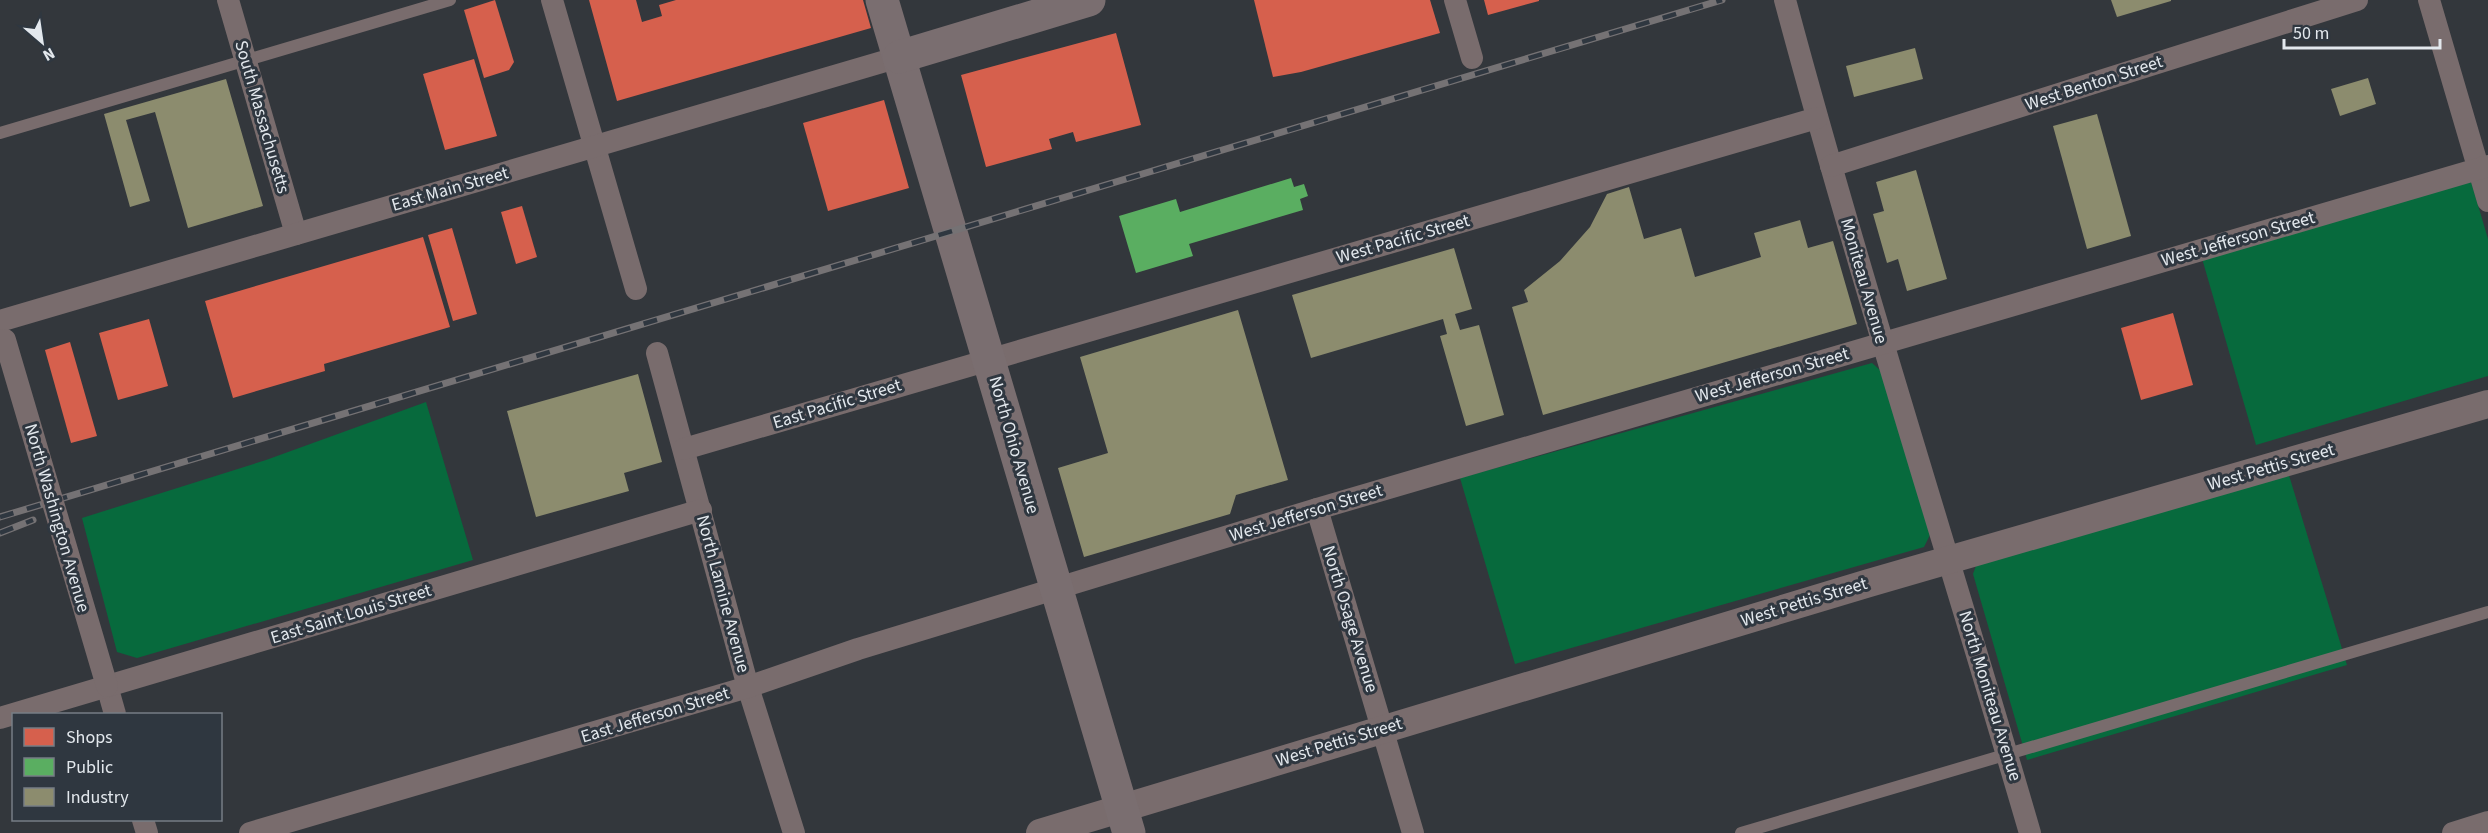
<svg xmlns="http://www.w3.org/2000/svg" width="2488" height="833" font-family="'Source Sans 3',sans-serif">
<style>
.green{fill:#076a3d}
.shops{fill:#d6604d}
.public{fill:#5aae61}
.industry{fill:#8c8c6e}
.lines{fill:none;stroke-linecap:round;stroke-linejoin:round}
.service{stroke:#796c6d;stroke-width:12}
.minor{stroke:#796c6d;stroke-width:22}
.tertiary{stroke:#796c6d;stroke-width:28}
.secondary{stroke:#7a6e70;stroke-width:33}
.rail-casing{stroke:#757274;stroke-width:7}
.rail{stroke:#2f3740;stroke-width:4.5;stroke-dasharray:14;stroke-linecap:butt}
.minor-bridge{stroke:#796c6d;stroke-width:22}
.labels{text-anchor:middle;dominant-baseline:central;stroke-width:6;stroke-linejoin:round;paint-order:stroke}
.street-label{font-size:18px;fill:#e3e8ed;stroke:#2f3740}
</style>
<rect width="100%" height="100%" fill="#33373c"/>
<g class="green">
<polygon points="2470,178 2488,239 2488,376 2256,445 2201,255"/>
<polygon points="1872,363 1888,377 1932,531 1924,547 1515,664 1460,478"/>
<polygon points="426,402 473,560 137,658 117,652 82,518 266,460"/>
<polygon points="2288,472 2347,665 2027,760 1973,574 1978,560"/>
</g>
<g class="shops">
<polygon points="495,0 514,62 509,70 484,78 464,10"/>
<polygon points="589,0 636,0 642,22 662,16 659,5 676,0 863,0 871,28 617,101"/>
<polygon points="1254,0 1430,0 1440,33 1301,72 1273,77"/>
<polygon points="1484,0 1539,0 1539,1 1488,15"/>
<polygon points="1116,33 1141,125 1076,142 1073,132 1049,139 1052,149 986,167 961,75"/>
<polygon points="474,59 497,136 445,150 423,74"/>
<polygon points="884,100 909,188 828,211 803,123"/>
<polygon points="522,206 537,257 516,264 501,212"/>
<polygon points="452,228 477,314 453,321 428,235"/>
<polygon points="423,237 450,327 324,364 325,371 233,398 205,301"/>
<polygon points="2173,313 2193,385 2141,400 2121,328"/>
<polygon points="149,319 168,386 118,400 99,333"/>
<polygon points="70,342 97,436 71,443 45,350"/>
</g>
<polygon class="public" points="1291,178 1294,187 1304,184 1308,196 1300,199 1303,210 1189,244 1193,256 1136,273 1119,216 1176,199 1180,212"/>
<g class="industry">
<polygon points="2111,0 2171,0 2171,1 2117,17"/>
<polygon points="1915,48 1923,79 1854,97 1846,66"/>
<polygon points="2368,78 2376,104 2340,116 2331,89"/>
<polygon points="226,79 263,206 188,228 155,112 126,120 150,201 130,207 104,114"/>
<polygon points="2097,114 2131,236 2087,249 2053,126"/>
<polygon points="1916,170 1947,279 1907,291 1898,259 1887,263 1873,214 1884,211 1876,182"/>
<polygon points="1629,187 1644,239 1681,228 1695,277 1761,257 1754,233 1800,220 1808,248 1833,241 1857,324 1543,415 1512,307 1528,302 1524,290 1560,261 1590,227 1607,194"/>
<polygon points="1454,248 1472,309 1455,314 1460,330 1479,325 1504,415 1466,426 1440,336 1447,334 1443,319 1311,358 1292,295"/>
<polygon points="1238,310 1288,480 1236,495 1230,514 1084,557 1058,468 1108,453 1080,357"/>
<polygon points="638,374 662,462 624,473 629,491 536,517 507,411"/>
</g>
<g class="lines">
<g class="service">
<polyline points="0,133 450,0"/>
<polyline points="1741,833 2488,612"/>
</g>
<g class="minor">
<polyline points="228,0 296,234"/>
<polyline points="552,0 636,289"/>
<polyline points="1455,0 1472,58"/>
<path d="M1785,0C1860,280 1949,555 2030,833"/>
<polyline points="2429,0 2488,201"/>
<polyline points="1831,166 2357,0"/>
<polyline points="0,321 899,57"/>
<polyline points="657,353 748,687 794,833"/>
<polyline points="684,449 1817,118"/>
<polyline points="1317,509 1413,833"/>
<polyline points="107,686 115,714"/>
<polyline points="0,718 701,510"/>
<polyline points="143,820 147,833"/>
<polyline points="250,833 748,687 858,649 1317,509 2488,166"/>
<polyline points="2453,833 2488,822"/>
</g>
<polyline class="tertiary" points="1040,833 1869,583 2488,404"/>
<g class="secondary">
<polyline points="882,0 1129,833"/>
<polyline points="899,57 1089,0"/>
</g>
<defs>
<g id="rail">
<polyline points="0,517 1722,0"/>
<polyline points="0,533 33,520"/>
</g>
</defs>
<use href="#rail" class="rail-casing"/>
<use href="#rail" class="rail"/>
<polyline class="minor-bridge" points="5,340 107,686"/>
</g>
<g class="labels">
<g class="street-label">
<text transform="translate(2094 83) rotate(-18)">West Benton Street</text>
<text transform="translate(262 117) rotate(74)">South Massachusetts</text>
<text transform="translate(450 189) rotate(-16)">East Main Street</text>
<text transform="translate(1403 239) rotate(-16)">West Pacific Street</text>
<text transform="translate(2238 239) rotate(-16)">West Jefferson Street</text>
<text transform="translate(1864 281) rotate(74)">Moniteau Avenue</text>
<text transform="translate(1772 375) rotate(-16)">West Jefferson Street</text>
<text transform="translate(837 404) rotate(-17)">East Pacific Street</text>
<text transform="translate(1014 445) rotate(74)">North Ohio Avenue</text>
<text transform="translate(2271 467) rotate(-16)">West Pettis Street</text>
<text transform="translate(1306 513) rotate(-17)">West Jefferson Street</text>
<text transform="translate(57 518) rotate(74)">North Washington Avenue</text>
<text transform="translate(723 594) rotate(75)">North Lamine Avenue</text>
<text transform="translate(1804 602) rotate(-17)">West Pettis Street</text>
<text transform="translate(351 614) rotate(-17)">East Saint Louis Street</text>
<text transform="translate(1350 619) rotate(73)">North Osage Avenue</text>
<text transform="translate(1990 696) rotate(73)">North Moniteau Avenue</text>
<text transform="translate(655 715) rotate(-17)">East Jefferson Street</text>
<text transform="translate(1339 742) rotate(-17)">West Pettis Street</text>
</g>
</g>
<rect x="12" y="713" width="210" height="108" fill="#2f3740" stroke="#777e85" stroke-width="1.5"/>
<rect x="24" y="728" width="30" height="18" fill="#d6604d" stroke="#777e85" stroke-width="1.5"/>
<text x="66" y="743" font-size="18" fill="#e3e8ed">Shops</text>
<rect x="24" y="758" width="30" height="18" fill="#5aae61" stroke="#777e85" stroke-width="1.5"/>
<text x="66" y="773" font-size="18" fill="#e3e8ed">Public</text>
<rect x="24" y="788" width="30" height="18" fill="#8c8c6e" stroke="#777e85" stroke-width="1.5"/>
<text x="66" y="803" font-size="18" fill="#e3e8ed">Industry</text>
<g transform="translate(42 42) rotate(151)" stroke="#2f3740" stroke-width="4.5" paint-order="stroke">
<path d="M0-4.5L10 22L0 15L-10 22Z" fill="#e3e8ed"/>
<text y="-9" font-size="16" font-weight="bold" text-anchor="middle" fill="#e3e8ed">N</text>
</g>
<path d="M2284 39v9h156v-9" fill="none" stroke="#e3e8ed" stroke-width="3"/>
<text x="2293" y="39" font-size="18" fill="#e3e8ed" stroke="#2f3740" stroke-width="4.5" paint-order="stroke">50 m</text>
</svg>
